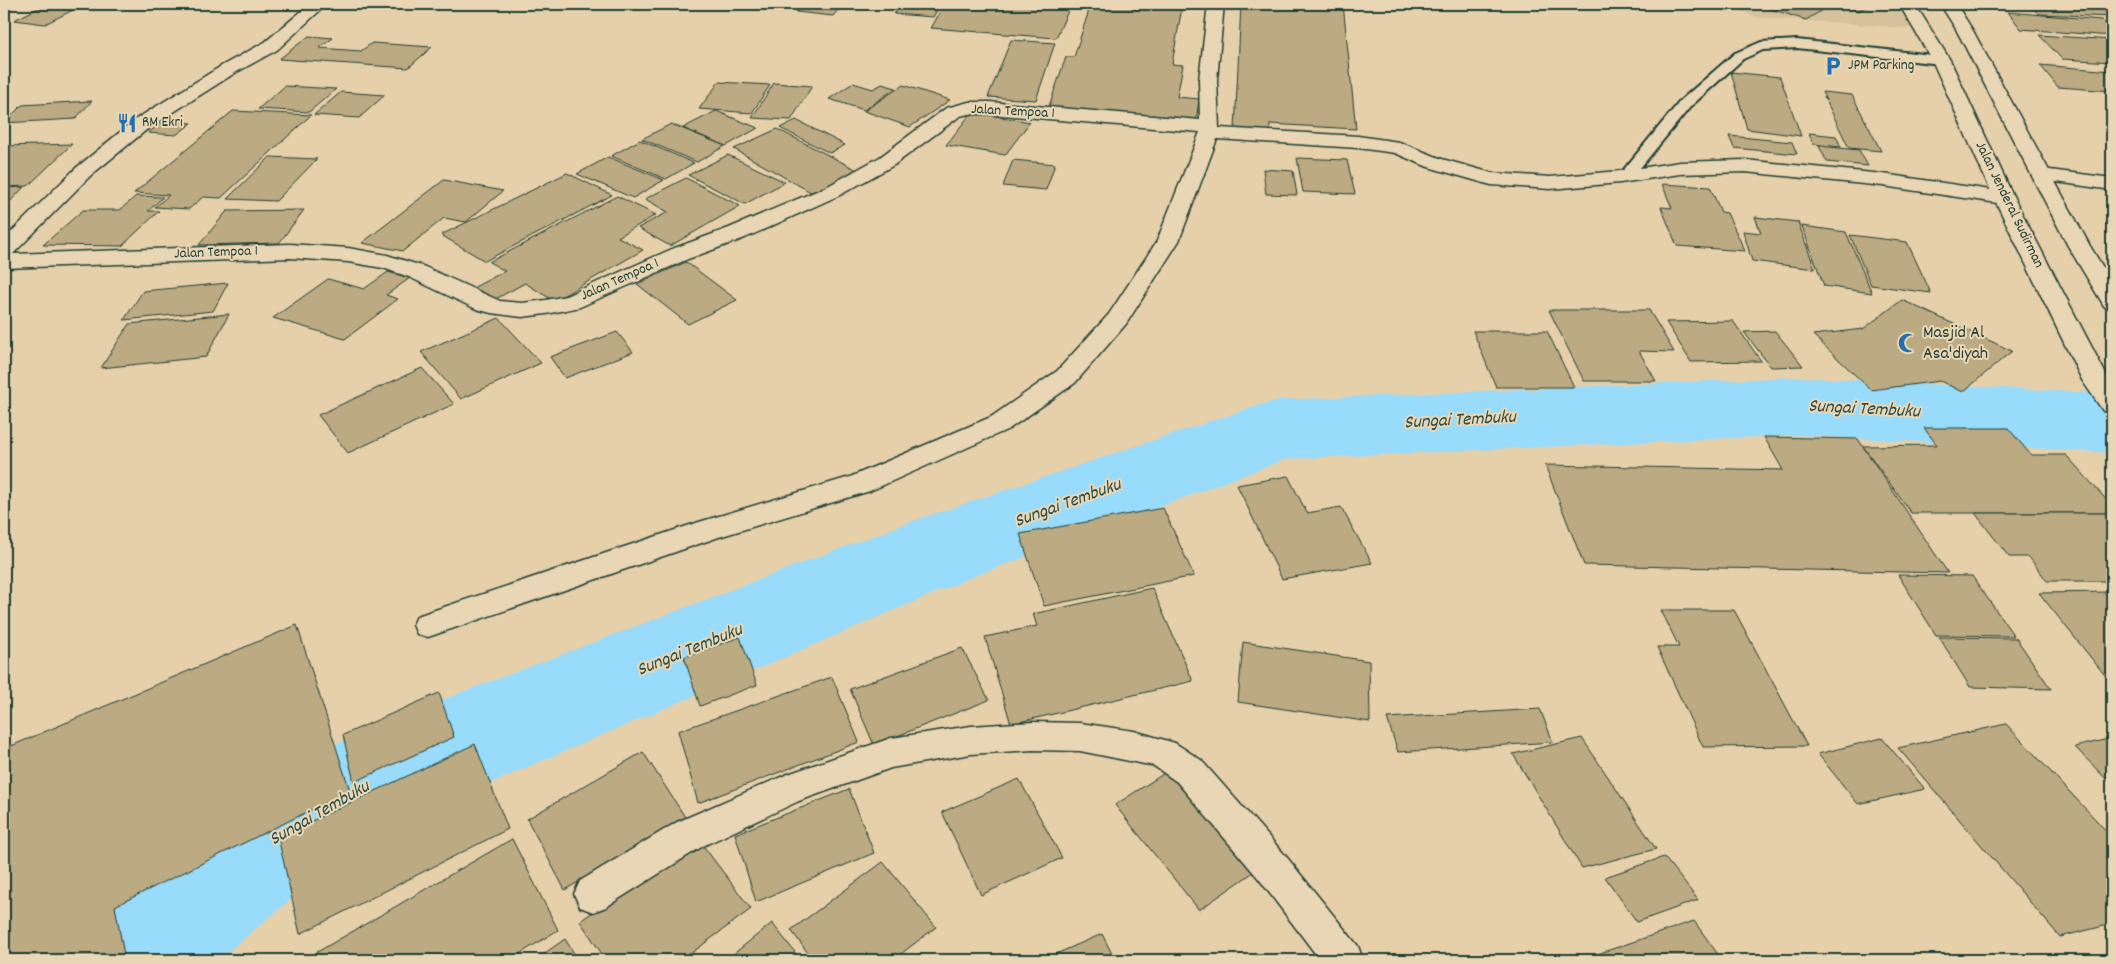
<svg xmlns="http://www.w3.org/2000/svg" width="2116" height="964" font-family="Dekko,sans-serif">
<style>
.built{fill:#d5c29c}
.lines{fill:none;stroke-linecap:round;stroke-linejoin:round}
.river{fill:#99dbfb;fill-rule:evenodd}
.building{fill:#bcab82;stroke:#1f3d34}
.service-casing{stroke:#1f3d34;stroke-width:4}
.minor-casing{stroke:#1f3d34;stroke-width:3}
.trunk-casing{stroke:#1f3d34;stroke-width:3}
.service{fill:#e9d6b4;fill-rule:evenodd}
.minor{fill:#e9d6b4;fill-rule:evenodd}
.trunk{fill:#e9d6b4;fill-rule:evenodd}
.labels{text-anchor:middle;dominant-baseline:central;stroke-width:4;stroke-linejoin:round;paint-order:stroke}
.far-poi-label{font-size:15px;fill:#1f3d34;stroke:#e9d6b4;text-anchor:start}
.far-street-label{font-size:15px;fill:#1f3d34;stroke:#e9d6b4}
.poi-label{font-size:18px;fill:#1f3d34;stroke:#e9d6b4;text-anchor:start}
.water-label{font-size:19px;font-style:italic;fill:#2b4d48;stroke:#e9d6b4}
</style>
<rect width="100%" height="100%" fill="#e6d0aa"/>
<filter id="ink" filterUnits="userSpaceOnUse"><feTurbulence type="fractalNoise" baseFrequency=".02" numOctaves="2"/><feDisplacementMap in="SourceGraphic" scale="10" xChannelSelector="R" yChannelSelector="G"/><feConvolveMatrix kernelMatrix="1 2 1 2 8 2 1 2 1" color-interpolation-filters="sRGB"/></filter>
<g filter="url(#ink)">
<polygon class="built" points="1725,4 1906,4 1921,29 1755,17"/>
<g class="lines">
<polygon class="river" points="1799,377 2112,394 2112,453 1799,435 1287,459 977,575 453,799 368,845 324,872 218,960 55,960 74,914 160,850 238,794 284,769 371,727 907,523 1247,409 1278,400"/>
</g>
<g class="building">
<polygon points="47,4 85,4 45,24 14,20"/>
<polygon points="804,4 843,4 833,16 796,12"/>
<polygon points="902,4 941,4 933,17 894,14"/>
<polygon points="945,4 1071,4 1056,38 931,28"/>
<polygon points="1091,4 1182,7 1172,64 1183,65 1177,97 1199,99 1196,123 1047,112 1066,57 1074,57"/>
<polygon points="1137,4 1182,4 1182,7"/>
<polygon points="1241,4 1343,4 1356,129 1270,124 1270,131 1235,129"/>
<polygon points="1755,4 1832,4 1806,20"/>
<polygon points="1835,4 1870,4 1859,11"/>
<polygon points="2028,4 2112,4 2112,17 2039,14"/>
<polygon points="2008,12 2102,20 2112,31 2112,36 2021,29"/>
<polygon points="2039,35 2112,40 2112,62 2062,59"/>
<polygon points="309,36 333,38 319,48 361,51 372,43 432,47 408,68 279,59"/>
<polygon points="1011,40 1055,43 1036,100 988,97"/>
<polygon points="2040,65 2112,71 2112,91 2058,87"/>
<polygon points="1731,72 1780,77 1801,136 1747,129"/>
<polygon points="719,82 770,85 752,113 699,109"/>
<polygon points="774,83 812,86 791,120 752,118"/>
<polygon points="853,83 873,89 882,84 896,88 864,110 829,99"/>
<polygon points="903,85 950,100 910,127 864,111"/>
<polygon points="285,86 336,89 309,112 258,109"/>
<polygon points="341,92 385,95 359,118 314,115"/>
<polygon points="1822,92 1852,95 1881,151 1849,148"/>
<polygon points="92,101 75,119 4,123 22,105"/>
<polygon points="233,111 311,115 221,198 203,197 189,209 155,207 169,195 134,193"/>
<polygon points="716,111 758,128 726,146 683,128"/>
<polygon points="972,112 1030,122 1005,155 946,145"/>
<polygon points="796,120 845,145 830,153 780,128"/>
<polygon points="164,121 192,123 176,135 148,133"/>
<polygon points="671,124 725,146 697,162 642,139"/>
<polygon points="777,129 861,172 816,195 734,149"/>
<polygon points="1809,133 1836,136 1841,147 1813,144"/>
<polygon points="1729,136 1792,142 1797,154 1734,148"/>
<polygon points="640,140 694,163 666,179 611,156"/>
<polygon points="72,144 28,186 4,187 4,146"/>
<polygon points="1819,146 1859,150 1868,166 1827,162"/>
<polygon points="728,155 785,182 745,204 688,175"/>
<polygon points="270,157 317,159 276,201 227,199"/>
<polygon points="608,157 664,180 633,198 577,174"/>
<polygon points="1297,158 1347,160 1355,194 1303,192"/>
<polygon points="1013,160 1055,164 1046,190 1003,186"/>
<polygon points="1263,169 1293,171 1297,195 1266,194"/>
<polygon points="567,173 612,195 485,261 441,235"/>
<polygon points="686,178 740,206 670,246 638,228 668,212 645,199"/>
<polygon points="444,180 503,191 466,222 444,218 403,251 362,243"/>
<polygon points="1662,184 1710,187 1721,212 1727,213 1745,251 1677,246 1661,207 1672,208"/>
<polygon points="24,187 4,208 4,188"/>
<polygon points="136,196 163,197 148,211 159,211 122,246 43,245 83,210 120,210"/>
<polygon points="617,196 656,215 618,237 643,250 554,301 525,283 490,302 469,290 505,271 489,262"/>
<polygon points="304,210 279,243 199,245 227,211"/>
<polygon points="1755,217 1798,222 1815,269 1752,261 1743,231 1761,233"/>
<polygon points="1802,226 1846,232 1872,293 1824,286"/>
<polygon points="1850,235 1907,242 1931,293 1871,285"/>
<polygon points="686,262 737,300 688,324 637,284"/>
<polygon points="388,272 410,278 386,295 398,299 345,339 273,318 328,279 364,289"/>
<polygon points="228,283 213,311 124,320 143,291"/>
<polygon points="1902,300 2012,351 1963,392 1940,381 1871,390 1813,335 1863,329"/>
<polygon points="1549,310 1649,310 1674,352 1639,351 1656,381 1584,381"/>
<polygon points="229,314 206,357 101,368 129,324"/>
<polygon points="499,318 541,363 461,399 421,352"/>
<polygon points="1733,321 1761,361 1691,362 1666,322"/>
<polygon points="1473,331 1547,331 1574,387 1496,387"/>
<polygon points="1775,331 1803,366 1771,367 1744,332"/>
<polygon points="617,332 633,352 565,378 550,357"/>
<polygon points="422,368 454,404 348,453 318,415"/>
<polygon points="1924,428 2008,428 2031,455 2066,455 2112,506 2112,513 1911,513 1863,446 1937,445"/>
<polygon points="1764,437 1858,439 1948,573 1584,565 1545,465 1783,470"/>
<polygon points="1288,476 1307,513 1341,507 1372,563 1282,579 1237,485"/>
<polygon points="1163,508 1194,576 1044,606 1020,534"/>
<polygon points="1975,513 2112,513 2112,581 2047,581 2029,557 2009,557"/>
<polygon points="1898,575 1972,576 2014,636 1936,635"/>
<polygon points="1152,588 1193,681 1011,724 985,637 1037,626 1033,614"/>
<polygon points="2112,592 2112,684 2039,593"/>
<polygon points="1661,610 1734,610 1807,746 1703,747 1657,647 1679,647"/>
<polygon points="297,625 350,791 115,906 124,955 113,960 4,960 4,749"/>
<polygon points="740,637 757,685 700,706 684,657"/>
<polygon points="1939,637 2016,638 2051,689 1970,687"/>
<polygon points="1243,642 1369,661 1370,722 1238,702"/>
<polygon points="962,648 989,700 874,745 850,689"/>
<polygon points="832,677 859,742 698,803 678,731"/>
<polygon points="439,693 454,737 354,782 343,735"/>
<polygon points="1540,709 1553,742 1398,752 1387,718"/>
<polygon points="2006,724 2112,837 2112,924 2060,937 1898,748"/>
<polygon points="1582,738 1656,849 1582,868 1513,754"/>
<polygon points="1882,738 1925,789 1858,804 1818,754"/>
<polygon points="2112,738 2112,785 2075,747"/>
<polygon points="475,744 508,829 300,934 278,837"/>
<polygon points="643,752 685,817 565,890 527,819"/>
<polygon points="1174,767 1261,867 1199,910 1115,805"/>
<polygon points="1019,779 1062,858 981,895 942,812"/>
<polygon points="849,789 874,853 756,902 735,834"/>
<polygon points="512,839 558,930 510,960 313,960 312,955"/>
<polygon points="698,839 751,909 682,960 606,960 580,921"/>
<polygon points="1664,857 1698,900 1637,922 1605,877"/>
<polygon points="883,862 936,927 893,960 813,960 791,930"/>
<polygon points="1694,921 1722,960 1580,960"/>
<polygon points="772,923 801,960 726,960"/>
<polygon points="1102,934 1115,960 1042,960"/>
<polygon points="565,939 578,960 535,960"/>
</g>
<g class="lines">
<defs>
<polygon id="service" points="1797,40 1941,56 1947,60 1941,64 1797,48 1763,50 1743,59 1691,106 1631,179 1621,179 1619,176 1621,173 1681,100 1735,53 1761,42"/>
<g id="minor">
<polygon points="310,4 327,4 277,50 235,73 150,127 90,176 13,254 290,244 348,248 387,255 425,267 500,301 522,303 546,300 566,296 672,249 729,228 826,187 880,157 946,108 969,102 990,102 1200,120 1199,80 1208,4 1224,4 1217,80 1219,128 1358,136 1399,142 1442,159 1492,173 1550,177 1620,171 1680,162 1745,160 1883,174 2004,192 2011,194 2014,198 2011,202 2004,204 1883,186 1745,172 1680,174 1620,183 1550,189 1491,185 1428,167 1395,153 1358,148 1217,139 1179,241 1126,324 1075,383 1009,429 870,491 719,537 428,637 417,634 413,625 417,616 699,522 850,477 991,417 1057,371 1109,314 1157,241 1200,132 990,114 969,114 960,116 894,165 840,195 745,238 688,259 580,307 546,314 522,317 491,313 476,309 409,277 383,268 348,262 290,258 4,268 4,239 76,168 136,119 223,65 265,42"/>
<polygon points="2042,169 2112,178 2112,190 2035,179 2032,175 2035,171"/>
<polygon points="1033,722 1080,723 1134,731 1175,743 1201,760 1285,855 1358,946 1363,960 1320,960 1259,879 1177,782 1154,766 1080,751 1033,750 971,754 891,768 799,801 703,846 606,907 593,912 580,907 574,894 580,881 677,822 788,774 891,738 971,726"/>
</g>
<g id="trunk">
<polygon points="1899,4 1915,4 1950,60 2014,198 2112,386 2112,413 2103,411 2082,380 1994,198 1932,60"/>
<polygon points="1940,4 1956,4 1972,29 2090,246 2112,282 2112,308 2104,306 2068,246 1956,29"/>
</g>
</defs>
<use href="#service" class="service-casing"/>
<use href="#minor" class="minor-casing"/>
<use href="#trunk" class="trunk-casing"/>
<use href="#service" class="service"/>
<use href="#minor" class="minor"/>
<use href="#trunk" class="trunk"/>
</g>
</g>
<defs>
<symbol id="parking-bare" viewBox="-9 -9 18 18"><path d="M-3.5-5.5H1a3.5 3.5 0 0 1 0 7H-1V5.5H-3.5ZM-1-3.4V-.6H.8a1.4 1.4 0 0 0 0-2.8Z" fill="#1f6fb2" stroke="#e9d6b4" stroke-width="2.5" paint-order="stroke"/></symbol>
<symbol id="restaurant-bare" viewBox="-9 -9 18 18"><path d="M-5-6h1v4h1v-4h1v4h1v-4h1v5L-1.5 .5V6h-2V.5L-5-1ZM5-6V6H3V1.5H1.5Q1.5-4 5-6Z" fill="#1f6fb2" stroke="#e9d6b4" stroke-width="2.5" paint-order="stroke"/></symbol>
<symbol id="mosque-bare" viewBox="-9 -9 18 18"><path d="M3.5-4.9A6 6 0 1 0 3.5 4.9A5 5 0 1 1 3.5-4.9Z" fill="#1f6fb2" stroke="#e9d6b4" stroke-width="2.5" paint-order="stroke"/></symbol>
</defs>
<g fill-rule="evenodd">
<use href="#parking-bare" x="1819" y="52" width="28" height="28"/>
<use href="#restaurant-bare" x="113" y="109" width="28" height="28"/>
<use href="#mosque-bare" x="1894" y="329" width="28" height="28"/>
</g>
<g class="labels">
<g class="far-poi-label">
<text x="1848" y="66">JPM Parking</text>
<text x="142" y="123">RM Ekri</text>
</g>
<g class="far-street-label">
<text transform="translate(1013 112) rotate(3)">Jalan Tempoa 1</text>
<text transform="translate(2009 205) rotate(64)">Jalan Jenderal Sudirman</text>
<text transform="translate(216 253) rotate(-2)">Jalan Tempoa 1</text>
<text transform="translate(620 280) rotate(-24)">Jalan Tempoa 1</text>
</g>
<g class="poi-label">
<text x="1923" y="333">Masjid Al<tspan x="1923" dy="21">Asa'diyah</tspan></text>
</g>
<g class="water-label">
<text transform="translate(1864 410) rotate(3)">Sungai Tembuku</text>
<text transform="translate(1460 421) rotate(-3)">Sungai Tembuku</text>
<text transform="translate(1068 504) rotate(-20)">Sungai Tembuku</text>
<text transform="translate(690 651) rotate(-22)">Sungai Tembuku</text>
<text transform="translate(320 814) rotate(-30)">Sungai Tembuku</text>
</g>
</g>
<rect width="2116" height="964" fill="none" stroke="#e9d6b4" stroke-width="20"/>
<rect x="10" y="10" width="2096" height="944" fill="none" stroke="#1f3d34" stroke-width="2" filter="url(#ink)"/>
</svg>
